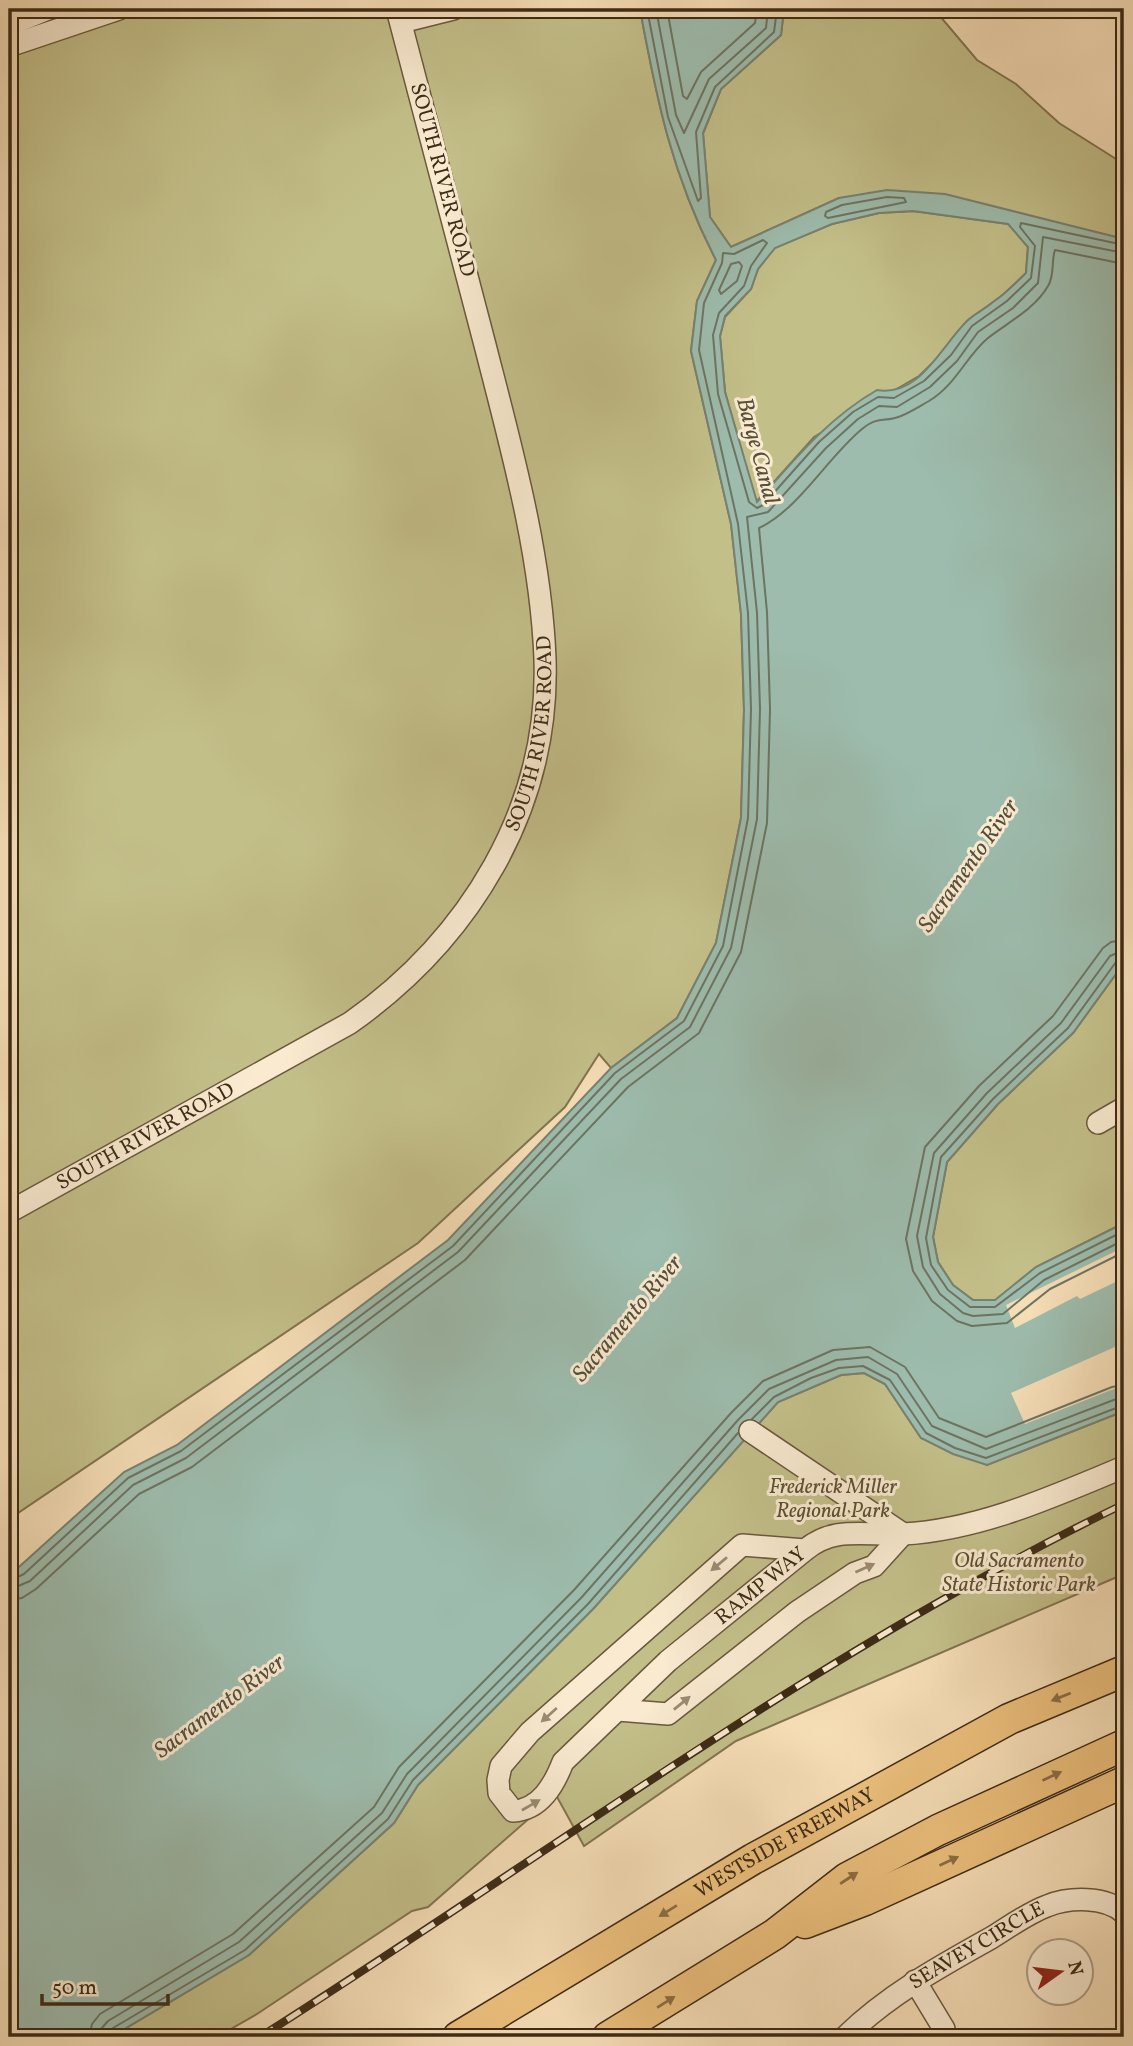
<svg xmlns="http://www.w3.org/2000/svg" width="1133" height="2046" font-family="Vollkorn,serif">
<style>
.green{fill:#c3bf89;stroke:#807550;stroke-width:2}
.water{fill:#9dbcad;stroke:#778271;stroke-width:2;fill-rule:evenodd}
.pier{fill:#f6deb7}
.lines{fill:none;stroke-linecap:round;stroke-linejoin:round}
.shore{stroke:#6d7462;stroke-width:2}
.minor-casing{stroke:#6b583e;stroke-width:24}
.highway-casing{stroke:#3d2b16;stroke-width:33}
.minor{stroke:#f9ead0;stroke-width:21}
.highway{stroke:#ebbf7c;stroke-width:30}
.rail-casing{stroke:#3d2b16;stroke-width:8}
.rail{stroke:#f9ead0;stroke-width:5;stroke-dasharray:16;stroke-linecap:butt}
.oneway{fill:#9b8a73}
.oneway2{fill:#8b6e44}
.labels{text-anchor:middle;dominant-baseline:central;stroke-width:6;stroke-linejoin:round;paint-order:stroke}
.street-label{font-size:21px;fill:#3d2b16;stroke:#f9ead0}
.park-label{font-size:21px;font-style:italic;fill:#5e5033;stroke:#f9ead0}
.water-label{font-size:23px;font-style:italic;fill:#554f3c;stroke:#f9ead0}
</style>
<rect width="100%" height="100%" fill="#f6deb7"/>
<filter id="stains"><feTurbulence type="fractalNoise" baseFrequency=".00286" numOctaves="4"/><feColorMatrix values="0 0 0 0 .2 0 0 0 0 .09 0 0 0 0 .02 0 0 0 .5 -.17"/></filter>
<radialGradient id="worn" r=".72"><stop offset=".6" stop-color="#630" stop-opacity="0"/><stop offset="1" stop-color="#630" stop-opacity=".3"/></radialGradient>
<g class="green">
<path d="M9,9H640C657,101 672,175 716,260L697,301L691,351L731,524L741,614L744,710L741,818L716,943L677,1018L611,1068L599,1054L565,1107L418,1243L9,1519Z"/>
<polygon points="784,9 934,9 977,60 1016,84 1059,123 1124,164 1124,239 1027,216 839,198 731,247 710,217 703,134 721,89 781,35"/>
<polygon points="913,211 1009,224 1028,247 1026,273 1003,295 967,321 946,350 919,376 814,437 756,502 725,392 720,336 725,317 751,289 758,269 774,248 832,224 879,213"/>
<polygon points="1124,963 1124,1223 1036,1267 996,1300 973,1300 953,1285 938,1262 933,1237 947,1162 998,1104 1073,1033"/>
<polygon points="864,1373 885,1384 921,1438 987,1465 1124,1411 1124,1574 736,1741 584,1846 556,1795 428,1907 412,1911 257,2014 217,2037 111,2037 249,1955 394,1823 418,1785 593,1609 778,1402 841,1375"/>
</g>
<path class="water" d="M640,9H784L781,35L721,89L703,133L710,217L731,247L839,198L887,190L945,194L1124,239V963L1073,1033L998,1104L947,1162L933,1237L938,1262L953,1285L973,1300H995L1036,1267L1124,1223V1411L987,1465L953,1454L921,1438L885,1384L864,1373L841,1375L778,1402L593,1609L418,1785L394,1823L249,1955L111,2037H9V1576L124,1472L177,1445L448,1240L611,1068L677,1018L716,943L741,818L744,710L741,614L731,524L691,351L697,301L716,260C672,175 657,101 640,9ZM913,211L1008,224L1028,247L1026,273C1015,284 1005,294 993,302C985,309 974,314 967,321C941,346 920,397 877,390C828,418 794,460 757,502L725,392L720,336L725,316L751,289L758,269L775,248L832,224L879,213Z"/>
<g class="pier">
<polygon points="1124,1247 1124,1278 1080,1299 1077,1296 1015,1328 1006,1305"/>
<polygon points="1124,1343 1124,1385 1025,1424 1011,1393"/>
</g>
<g class="lines">
<g class="shore">
<polyline points="647,9 668,117 698,201 701,198 696,132 715,87 774,32 777,9"/>
<polyline points="656,9 676,115 684,133 709,79 766,28 768,9"/>
<polyline points="667,9 683,96 687,99 701,72 755,23 757,9"/>
<polygon points="887,197 904,198 906,202 828,218 825,216 826,212 842,205"/>
<polygon points="739,262 742,266 737,281 721,294 719,290 731,264"/>
<polyline points="1124,940 1111,942 1103,948 1053,1016 979,1086 925,1147 906,1239 913,1271 932,1301 957,1321 972,1326 1007,1323 1050,1289 1124,1252"/>
<polyline points="1124,950 1110,956 1061,1023 987,1093 934,1153 917,1236 923,1267 940,1294 963,1313 973,1316 1003,1314 1044,1280 1124,1240"/>
<polyline points="1124,959 1116,962 1068,1028 993,1099 941,1157 926,1238 931,1265 948,1290 970,1307 995,1307 1040,1273 1124,1231"/>
<polyline points="752,1419 774,1397 811,1378 839,1368 863,1366 890,1380 926,1433 955,1448 986,1458 1124,1405"/>
<polyline points="9,1581 24,1574 128,1478 181,1451 453,1246 615,1073 684,1021 723,946 748,818 751,709 748,613 738,524 699,350 704,303 722,263 723,253 734,254 763,240 767,243 751,266 744,286 719,313 713,335 718,394 749,502 757,508 763,505 819,442 853,412 878,397 894,398 924,381 951,355 972,326 1007,301 1031,278 1035,246 1020,227 1021,223 1124,245"/>
<polyline points="9,1590 30,1581 133,1485 186,1458 458,1252 621,1079 690,1027 731,948 757,819 760,709 757,613 747,517 768,512 826,448 858,419 879,406 897,407 930,387 957,361 978,332 1013,308 1038,283 1043,237 1124,253"/>
<path d="M9,1600L22,1598L36,1589L139,1494L192,1467L465,1260L628,1087L699,1033L741,952L767,823L770,709L767,612L759,528C798,510 827,458 862,429C879,415 885,423 901,416C911,412 920,406 929,401C956,385 967,355 988,338C1007,323 1035,309 1048,286C1055,275 1051,261 1055,250L1124,264"/>
<polyline points="89,2037 92,2024 100,2014 233,1934 374,1807 399,1767 574,1590 731,1413 763,1381 833,1350 870,1347 905,1367 939,1418 986,1437 1112,1387 1124,1385"/>
<polyline points="100,2037 101,2029 108,2021 239,1942 382,1813 407,1774 581,1598 738,1420 769,1389 836,1360 868,1357 897,1374 932,1426 986,1449 1124,1396"/>
<polyline points="109,2037 113,2028 245,1950 388,1819 413,1780 588,1604 738,1433"/>
</g>
<defs>
<g id="minor">
<polyline points="401,22 453,9"/>
<polyline points="9,25 48,9"/>
<polyline points="9,46 119,9"/>
<polyline points="1098,1123 1124,1108"/>
<path id="s1" d="M9,1212L350,1023C469,939 550,809 545,659C541,553 511,447 485,345C456,233 426,121 397,9"/>
<polyline points="750,1431 903,1534"/>
<path id="s2" d="M805,1550L742,1545L530,1732L501,1766L498,1780L499,1793L513,1811C540,1810 554,1785 563,1762L668,1661L805,1550C835,1525 866,1536 903,1534C980,1530 1054,1496 1124,1467"/>
<polyline points="618,1710 668,1714 797,1612 855,1573 874,1566 903,1534"/>
<polyline points="915,1981 944,2029 945,2037"/>
<path id="s3" d="M845,2037C888,1995 939,1967 991,1938C1009,1927 1028,1913 1047,1906C1069,1897 1106,1896 1124,1913"/>
</g>
<g id="highway">
<polyline points="805,1923 865,1900 1124,1782"/>
<path id="s4" d="M458,2037L753,1859L1009,1719L1124,1671"/>
<polyline points="608,2037 775,1934 847,1878 938,1830 1124,1745"/>
</g>
</defs>
<use href="#minor" class="minor-casing"/>
<use href="#highway" class="highway-casing"/>
<use href="#minor" class="minor"/>
<use href="#highway" class="highway"/>
<defs>
<path id="rail" d="M260,2037C546,1856 818,1652 1124,1504"/>
</defs>
<use href="#rail" class="rail-casing"/>
<use href="#rail" class="rail"/>
</g>
<defs><path id="oneway-solid" d="M-6-.8H1V-3.2L6.5 0L1 3.2V.8H-6Z" transform="scale(1.75)"/></defs>
<g class="oneway">
<use href="#oneway-solid" transform="translate(719 1564) rotate(140)"/>
<use href="#oneway-solid" transform="translate(865 1568) rotate(-24)"/>
<use href="#oneway-solid" transform="translate(682 1703) rotate(-39)"/>
<use href="#oneway-solid" transform="translate(549 1715) rotate(138)"/>
<use href="#oneway-solid" transform="translate(531 1805) rotate(-30)"/>
</g>
<g class="oneway2">
<use href="#oneway-solid" transform="translate(1061 1697) rotate(158)"/>
<use href="#oneway-solid" transform="translate(1052 1776) rotate(-25)"/>
<use href="#oneway-solid" transform="translate(949 1861) rotate(-25)"/>
<use href="#oneway-solid" transform="translate(849 1878) rotate(-33)"/>
<use href="#oneway-solid" transform="translate(668 1911) rotate(148)"/>
<use href="#oneway-solid" transform="translate(666 2002) rotate(-32)"/>
</g>
<g class="labels">
<g class="street-label">
<text transform="translate(442 180) rotate(75)">SOUTH RIVER ROAD</text>
<text stroke="none"><textPath href="#s1" startOffset="744">SOUTH RIVER ROAD</textPath></text>
<text stroke="none"><textPath href="#s1" startOffset="156">SOUTH RIVER ROAD</textPath></text>
<text stroke="none"><textPath href="#s2" startOffset="780">RAMP WAY</textPath></text>
<text stroke="none"><textPath href="#s4" startOffset="380">WESTSIDE FREEWAY</textPath></text>
<text stroke="none"><textPath href="#s3" startOffset="161">SEAVEY CIRCLE</textPath></text>
</g>
<g class="park-label">
<text x="833" y="1487">Frederick Miller<tspan x="833" dy="24">Regional Park</tspan></text>
<text x="1019" y="1561">Old Sacramento<tspan x="1019" dy="24">State Historic Park</tspan></text>
</g>
<g class="water-label">
<text transform="translate(757 451) rotate(75)">Barge Canal</text>
<text transform="translate(969 866) rotate(-55)">Sacramento River</text>
<text transform="translate(628 1319) rotate(-50)">Sacramento River</text>
<text transform="translate(220 1707) rotate(-37)">Sacramento River</text>
</g>
</g>
<rect width="1133" height="2046" fill="none" stroke="#f6deb7" stroke-width="35"/>
<rect x="10" y="10" width="1112" height="2025" fill="none" stroke="#3d2b16" stroke-width="3.5"/>
<rect x="18" y="18" width="1098" height="2011" fill="none" stroke="#3d2b16" stroke-width="2"/>
<g transform="translate(1060 1972) rotate(76)"><circle r="33" fill="#f9ead0" stroke="#ae9e86" stroke-width="2"/>
<path d="M0-5L12 26L0 18L-12 26Z" fill="#8f2418"/>
<text y="-10" font-size="19" font-weight="bold" text-anchor="middle" fill="#3d2b16">N</text>
</g>
<path d="M42 1994v10h126v-10" fill="none" stroke="#3d2b16" stroke-width="3.5"/>
<text x="52" y="1994" font-size="21" fill="#3d2b16" stroke="#f9ead0" stroke-width="5" paint-order="stroke">50 m</text>
<rect width="100%" height="100%" filter="url(#stains)"/>
<rect width="100%" height="100%" fill="url(#worn)"/>
</svg>
